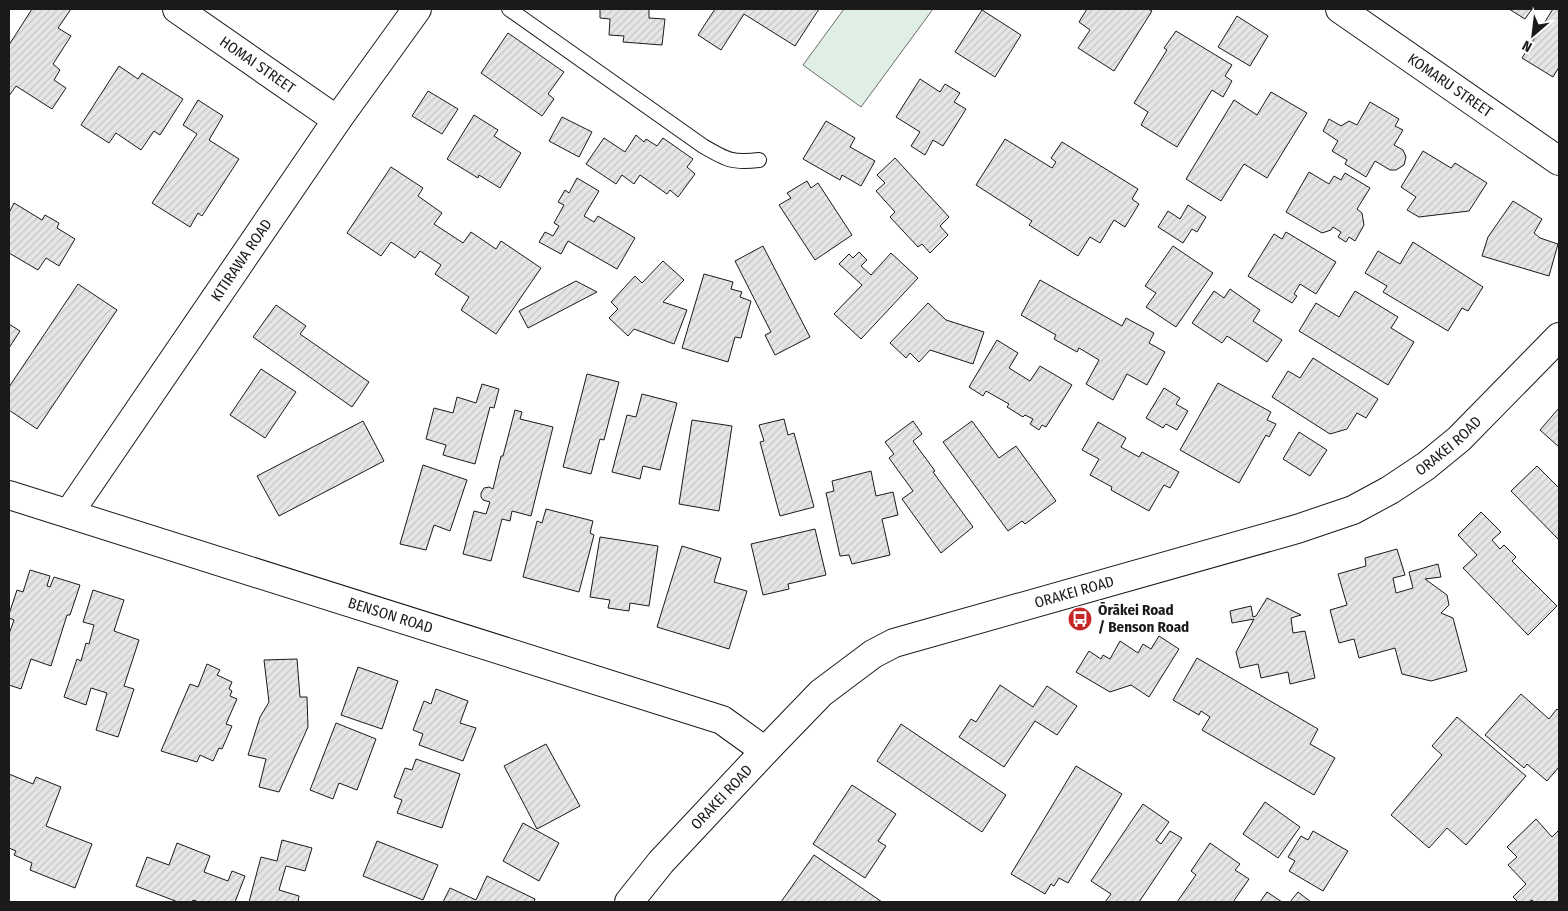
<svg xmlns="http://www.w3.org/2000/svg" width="1568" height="911" font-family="'Fira Sans Condensed',sans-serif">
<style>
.pitch{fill:#e0efe3;stroke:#6a6a6a}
.building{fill:url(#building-hatch);stroke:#1a1a1a}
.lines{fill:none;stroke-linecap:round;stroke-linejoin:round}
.lane-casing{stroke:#1a1a1a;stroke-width:16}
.street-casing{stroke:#1a1a1a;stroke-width:30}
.secondary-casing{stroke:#1a1a1a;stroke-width:30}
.lane{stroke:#fff;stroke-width:14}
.street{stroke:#fff;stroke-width:28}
.secondary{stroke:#fff;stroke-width:28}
.labels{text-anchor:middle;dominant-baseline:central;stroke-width:4;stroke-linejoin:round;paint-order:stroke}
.street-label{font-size:15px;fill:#1a1a1a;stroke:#fff}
.poi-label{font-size:15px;font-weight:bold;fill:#1a1a1a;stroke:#fff;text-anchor:start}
</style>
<defs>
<pattern id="building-hatch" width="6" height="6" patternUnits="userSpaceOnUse" patternTransform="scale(1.25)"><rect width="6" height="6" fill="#e6e6e6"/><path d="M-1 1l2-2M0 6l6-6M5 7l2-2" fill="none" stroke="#c5c5c5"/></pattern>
</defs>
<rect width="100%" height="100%" fill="#fff"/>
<polygon class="pitch" points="844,9 933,9 861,107 803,65"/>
<g class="building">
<polygon points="32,9 71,9 58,28 71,36 53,64 60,70 54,80 66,88 52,109 16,86 9,96 9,45"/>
<polygon points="600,9 649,9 649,18 665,19 662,45 623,42 624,36 609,35 610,19 600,18"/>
<polygon points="715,9 819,9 795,46 744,14 721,50 698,35"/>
<polygon points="1087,9 1148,9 1152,11 1114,71 1078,48 1090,30 1079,22"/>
<polygon points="1509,9 1532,9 1525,19"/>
<polygon points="1553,9 1559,9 1559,67 1553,77 1522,58"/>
<polygon points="982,10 1021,35 995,77 955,52"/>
<polygon points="1237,16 1268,36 1250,66 1218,47"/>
<polygon points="1176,31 1232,65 1225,76 1232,81 1223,97 1212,90 1177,147 1141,125 1148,112 1134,103 1167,50 1164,48"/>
<polygon points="508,33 564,72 548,94 554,99 542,116 481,73"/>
<polygon points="119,66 138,79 142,73 183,99 160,135 154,131 141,150 116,133 109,143 81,125"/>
<polygon points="920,79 940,92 945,84 960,93 954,102 966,109 943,146 933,140 925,155 911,146 920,132 896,117"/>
<polygon points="428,91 458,109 442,134 412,116"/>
<polygon points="1271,92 1307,113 1267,178 1244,164 1221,201 1186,179 1234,100 1257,115"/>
<polygon points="198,100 223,116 209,140 239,159 202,216 198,213 190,227 152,203 197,134 183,125"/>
<polygon points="1370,102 1399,119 1395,126 1403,130 1394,145 1403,150 1406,157 1404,165 1396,170 1390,170 1375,161 1366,177 1345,164 1347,160 1332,151 1338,141 1323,131 1329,119 1341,126 1349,121 1357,125"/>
<polygon points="474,115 498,130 494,136 521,153 500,188 479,175 478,178 447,159"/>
<polygon points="562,117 592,132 579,157 549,141"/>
<polygon points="826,121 855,138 850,147 875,161 861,186 842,175 840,180 803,159"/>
<polygon points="636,135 644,142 646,139 657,146 663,138 693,159 687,167 695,174 678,197 670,190 667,194 640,175 634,184 622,175 616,184 586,164 604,138 625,152"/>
<polygon points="1005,139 1052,168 1056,162 1051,158 1062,142 1138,189 1132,199 1139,204 1125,227 1114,220 1100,243 1090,237 1078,256 1029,225 1032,221 976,185"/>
<polygon points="1423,151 1451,168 1455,163 1487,183 1469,211 1419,217 1407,210 1416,197 1401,187"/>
<polygon points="895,158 949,217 940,226 948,235 930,253 922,244 918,247 890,217 895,212 876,191 885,183 877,175"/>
<polygon points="391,167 423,188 418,196 442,213 434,224 463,243 471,232 496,249 501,241 541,268 496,334 461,310 469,297 435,274 441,265 420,251 415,258 391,242 381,256 347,233"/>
<polygon points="1309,172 1329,184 1334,176 1341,180 1345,173 1370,188 1357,209 1362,213 1364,225 1355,241 1349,237 1346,242 1338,237 1341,232 1333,227 1331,230 1322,233 1286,212"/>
<polygon points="577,178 599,191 584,216 594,222 598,216 635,238 617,269 568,241 561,254 539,242 545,232 553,236 559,226 554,223 564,205 558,202 565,190 569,193"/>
<polygon points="807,181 811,188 818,183 852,235 815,260 779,205 791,198 787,193"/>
<polygon points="1513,201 1542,219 1534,233 1540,238 1558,244 1549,276 1482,256 1488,237"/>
<polygon points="14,203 42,220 45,215 59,223 57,228 75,239 59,266 46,258 38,270 9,253 9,213"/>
<polygon points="1188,205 1206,217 1197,232 1192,229 1183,243 1158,227 1168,211 1180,219"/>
<polygon points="1286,232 1336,262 1316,294 1300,284 1294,294 1297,296 1292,303 1248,276 1274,234 1282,239"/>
<polygon points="1413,242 1483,287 1468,311 1462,308 1448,331 1383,292 1387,286 1365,273 1378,251 1400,264"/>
<polygon points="763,246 810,337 775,355 765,335 771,332 735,261"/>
<polygon points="1173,246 1213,273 1176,327 1146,307 1156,293 1145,286"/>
<polygon points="859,252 867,260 861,266 871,275 891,253 918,278 861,339 834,314 862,285 839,264 849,254 853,258"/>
<polygon points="663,261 684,280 663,302 687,310 674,344 634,329 628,336 609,318 618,309 611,302 635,276 642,283"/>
<polygon points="704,274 733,282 731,289 742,292 740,297 751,301 741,338 735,337 728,362 682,348"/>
<polygon points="1040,280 1122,326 1126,318 1154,333 1149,343 1165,352 1147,385 1127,374 1113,400 1086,384 1099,360 1079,348 1077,352 1054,339 1056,335 1021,315"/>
<polygon points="576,281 597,292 528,328 519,311"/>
<polygon points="78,284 117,310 37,429 9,410 9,387"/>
<polygon points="1230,289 1260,310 1253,321 1282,340 1267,362 1227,336 1222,343 1192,323 1214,291 1224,298"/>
<polygon points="1355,291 1398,317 1391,328 1414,342 1388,385 1299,331 1316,303 1339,317"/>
<polygon points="928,303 946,320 984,332 973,364 930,350 919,362 910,353 906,358 890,343"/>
<polygon points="276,305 306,326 300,334 369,382 352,407 253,337"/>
<polygon points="9,324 20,331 9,348"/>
<polygon points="997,340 1018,353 1009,368 1030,381 1040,366 1072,385 1046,427 1042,425 1039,430 1030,424 1033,419 1025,415 1023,417 1007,407 1009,404 986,391 983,396 969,387"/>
<polygon points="1313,358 1378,399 1366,418 1357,413 1347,429 1330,434 1272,397 1288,371 1300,378"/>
<polygon points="261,369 296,392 265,438 230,415"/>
<polygon points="587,374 619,382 604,440 600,439 591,474 563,467"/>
<polygon points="1218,383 1271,412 1267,420 1276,424 1269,437 1266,435 1239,483 1180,450"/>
<polygon points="482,384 499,389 494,408 490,407 475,464 443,455 446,445 426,439 434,408 453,413 457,397 476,403"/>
<polygon points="1164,388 1180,398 1176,404 1188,411 1177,430 1166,424 1163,428 1146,418"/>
<polygon points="642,394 677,403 660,470 643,466 640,479 612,472 627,415 636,417"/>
<polygon points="1559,408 1559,447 1540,430"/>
<polygon points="515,410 522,412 520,419 553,427 531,516 512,511 510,521 502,519 491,561 463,554 474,511 486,514 490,502 483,500 481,497 481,493 484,488 489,487 493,489 501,456 503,456"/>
<polygon points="784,419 788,435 794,433 814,507 780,516 760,442 764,441 759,425"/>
<polygon points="692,420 732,426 719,511 679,504"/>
<polygon points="363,421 384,461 279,516 257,476"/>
<polygon points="913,421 922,434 913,441 935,471 933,472 973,527 941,553 902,499 913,491 889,458 894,454 885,442"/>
<polygon points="972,421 999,458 1016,446 1056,501 1025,524 1022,521 1008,531 943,442"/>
<polygon points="1098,422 1126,438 1121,447 1139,457 1142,452 1179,472 1170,488 1164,485 1149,511 1111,490 1112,487 1090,475 1099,459 1082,450"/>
<polygon points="1299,432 1327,450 1310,476 1283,459"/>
<polygon points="423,465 467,480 450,531 434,525 426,550 400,544"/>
<polygon points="1537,466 1559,488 1559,540 1511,491"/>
<polygon points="871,471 876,496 893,492 898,515 882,519 890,555 852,564 849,555 840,556 826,493 834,491 832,481"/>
<polygon points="546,509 593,521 590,533 594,535 579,592 523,577 537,521 542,523"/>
<polygon points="1481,512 1501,532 1492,540 1500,549 1504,545 1516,557 1512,561 1557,606 1528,635 1463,568 1477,555 1458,535"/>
<polygon points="815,529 826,575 788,584 789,589 763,595 751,544"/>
<polygon points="600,537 658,546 649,606 630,603 629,611 608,608 610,600 590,597"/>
<polygon points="682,546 721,558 714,582 747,591 729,649 657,627"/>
<polygon points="1397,549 1405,575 1393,578 1396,593 1413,588 1409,572 1438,564 1441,577 1425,579 1447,595 1449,605 1441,613 1453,618 1467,671 1431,681 1402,674 1395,648 1359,658 1354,639 1339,643 1330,610 1347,605 1338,574 1366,566 1365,558"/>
<polygon points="30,570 50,576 47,586 50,587 54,577 80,585 70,615 67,615 51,666 31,659 21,689 9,685 9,634 14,620 9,618 9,614 17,590 23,592"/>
<polygon points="93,590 124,600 114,631 139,640 124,686 134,689 118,737 96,730 107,693 91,688 86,705 64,697 77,659 81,661 86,643 89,644 94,625 83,622"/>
<polygon points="1267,598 1301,615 1291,618 1293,633 1305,631 1315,678 1290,684 1288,672 1261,678 1258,664 1240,668 1236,652 1254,619 1232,623 1230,611 1251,606 1253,617 1256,616"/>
<polygon points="1159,636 1179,649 1149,697 1131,685 1110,692 1076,672 1089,651 1101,659 1103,655 1110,659 1120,641 1138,653 1143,644 1151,649"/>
<polygon points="1197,658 1318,729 1310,744 1335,758 1314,795 1202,730 1210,717 1201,711 1199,715 1173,700"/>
<polygon points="297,659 300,697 307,697 308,727 279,792 259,787 266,759 248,755 260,717 269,702 264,660"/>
<polygon points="207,664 220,670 217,675 232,682 229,689 232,691 230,696 237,699 226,724 232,726 222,749 219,748 213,761 200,755 197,762 161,751 190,684 198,687"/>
<polygon points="358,667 398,681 382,729 341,715"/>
<polygon points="1000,685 1033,707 1047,686 1077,706 1057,735 1035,721 1004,767 959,737 971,719 976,722"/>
<polygon points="436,689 468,701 460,723 476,728 463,761 419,745 423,734 413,730 424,701 431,704"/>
<polygon points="1521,694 1549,719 1557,709 1559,711 1559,767 1547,781 1527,764 1524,768 1485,735"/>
<polygon points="1457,717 1526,776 1466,845 1447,828 1429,848 1391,815 1442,755 1432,746"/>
<polygon points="336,723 376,739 357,790 339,783 333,799 310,790"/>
<polygon points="901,724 1006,795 982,832 877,761"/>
<polygon points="546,744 580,806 537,829 504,766"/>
<polygon points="416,759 460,774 442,828 397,813 402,800 394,797 405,768 412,770"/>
<polygon points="1076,766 1122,794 1068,883 1059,878 1054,886 1051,884 1045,894 1011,874"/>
<polygon points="9,774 33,784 36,777 61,787 46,826 92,844 75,888 30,870 32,863 14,855 16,851 9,848"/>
<polygon points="852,785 896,814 878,841 886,846 865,878 813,844"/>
<polygon points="1265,802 1300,827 1278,858 1243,834"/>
<polygon points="1143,804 1169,822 1156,840 1161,844 1170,831 1182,838 1139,902 1105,902 1111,894 1091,881"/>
<polygon points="1536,819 1552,837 1559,830 1559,902 1534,902 1532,900 1529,902 1518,902 1513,897 1526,884 1508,865 1517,857 1507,847"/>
<polygon points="523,823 559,843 539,881 503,861"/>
<polygon points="1313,831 1348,851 1323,891 1289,871 1295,861 1288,857 1301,836 1308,840"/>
<polygon points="282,840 312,848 305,871 286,866 279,890 299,896 298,902 249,902 261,857 277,861"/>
<polygon points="377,841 438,865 423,900 363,876"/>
<polygon points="177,843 210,856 204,872 228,881 232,871 245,876 235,902 199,902 193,900 192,902 178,902 136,886 147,857 169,865"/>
<polygon points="1210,843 1240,864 1235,870 1249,879 1233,902 1177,902 1196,875 1191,871"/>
<polygon points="814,855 882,902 781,902"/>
<polygon points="487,876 535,899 534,902 443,902 450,888 476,900"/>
<polygon points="1267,892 1282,902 1260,902"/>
<polygon points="1298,892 1311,902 1290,902"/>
</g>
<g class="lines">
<defs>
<path id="lane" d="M509,9L703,146C727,160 732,163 759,160"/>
<g id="street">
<path id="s1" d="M177,9L337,120"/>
<path id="s2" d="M1340,9L1559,161"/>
<path id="s3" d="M69,513L337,120L417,9"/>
</g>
<g id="secondary">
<path id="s4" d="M9,495L722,720L765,751"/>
<path id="s5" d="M629,902L661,862L765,751L821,693L873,654L894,643L1297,529L1353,510L1390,490L1426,466L1459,439L1559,337"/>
</g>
</defs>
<use href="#lane" class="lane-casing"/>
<use href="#street" class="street-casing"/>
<use href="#secondary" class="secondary-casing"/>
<use href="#lane" class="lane"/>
<use href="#street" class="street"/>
<use href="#secondary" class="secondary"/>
</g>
<defs>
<symbol id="bus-disc" viewBox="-11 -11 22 22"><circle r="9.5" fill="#c62828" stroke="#fff"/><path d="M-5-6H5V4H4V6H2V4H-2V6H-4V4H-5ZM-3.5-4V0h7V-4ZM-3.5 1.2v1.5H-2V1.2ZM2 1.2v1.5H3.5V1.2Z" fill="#fff"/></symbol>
</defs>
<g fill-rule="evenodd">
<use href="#bus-disc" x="1066" y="605" width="28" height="28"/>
</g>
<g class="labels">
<g class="street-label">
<text stroke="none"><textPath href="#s1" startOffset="98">HOMAI STREET</textPath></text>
<text stroke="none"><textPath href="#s2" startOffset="134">KOMARU STREET</textPath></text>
<text stroke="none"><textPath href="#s3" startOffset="306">KITIRAWA ROAD</textPath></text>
<text stroke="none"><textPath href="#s5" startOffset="966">ORAKEI ROAD</textPath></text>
<text stroke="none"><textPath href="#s5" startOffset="560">ORAKEI ROAD</textPath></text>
<text stroke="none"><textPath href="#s4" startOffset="400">BENSON ROAD</textPath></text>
<text stroke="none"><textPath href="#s5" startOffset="140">ORAKEI ROAD</textPath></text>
</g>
<g class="poi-label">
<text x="1098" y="610">Ōrākei Road<tspan x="1098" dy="17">/ Benson Road</tspan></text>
</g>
</g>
<rect width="1568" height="911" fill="none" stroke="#1a1a1a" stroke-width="20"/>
<g transform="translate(1533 35) rotate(208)" stroke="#ffffff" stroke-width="4" paint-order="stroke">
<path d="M0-4L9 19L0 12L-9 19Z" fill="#1a1a1a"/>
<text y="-8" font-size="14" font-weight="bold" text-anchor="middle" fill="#1a1a1a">N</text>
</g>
</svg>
